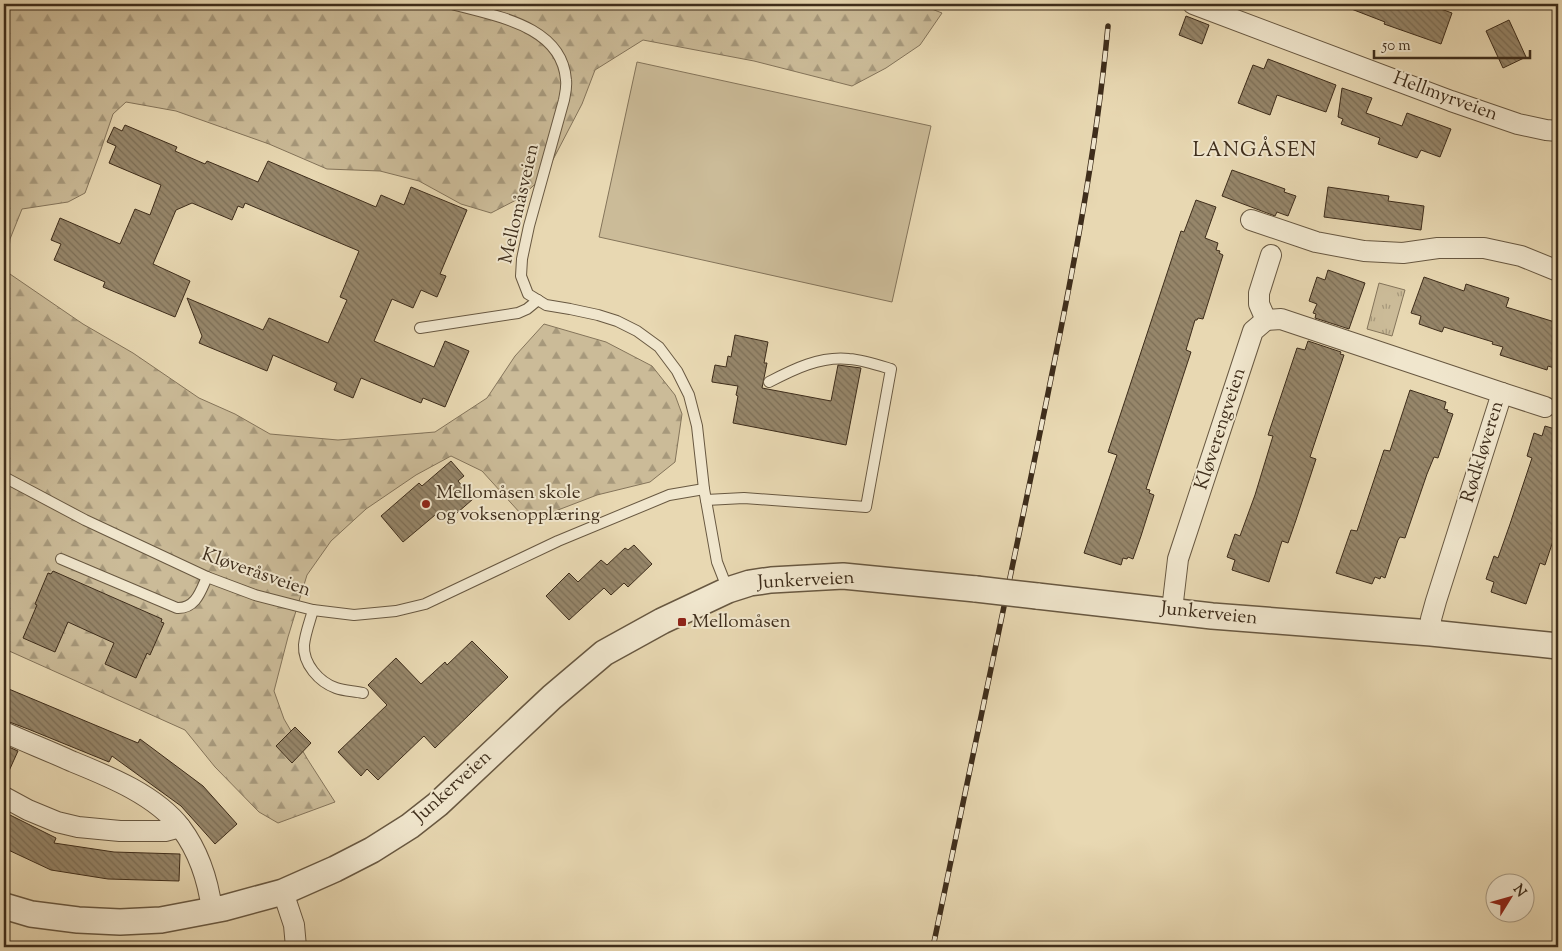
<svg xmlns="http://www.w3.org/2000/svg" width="1562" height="951" font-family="'Sorts Mill Goudy',serif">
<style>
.forest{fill:url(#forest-firs);stroke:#84745a}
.park{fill:url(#park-tufts);stroke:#84745a}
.pitch{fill:#cbbb98;stroke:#84745a}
.building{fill:url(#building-back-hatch);stroke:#3e2d1b}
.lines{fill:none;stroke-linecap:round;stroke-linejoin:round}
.service-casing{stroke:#685841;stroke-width:12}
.minor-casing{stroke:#685841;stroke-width:22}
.tertiary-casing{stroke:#685841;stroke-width:28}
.service{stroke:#f0e6cd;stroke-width:10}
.minor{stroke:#f0e6cd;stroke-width:20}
.tertiary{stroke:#f0e6cd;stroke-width:25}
.rail-casing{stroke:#3e2d1b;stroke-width:5.5}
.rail{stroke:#f0e6cd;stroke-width:4;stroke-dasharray:11;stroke-linecap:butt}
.tertiary-bridge-casing{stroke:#685841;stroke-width:28;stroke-linecap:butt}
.tertiary-bridge{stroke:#f0e6cd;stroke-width:25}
.poi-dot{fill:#8f2418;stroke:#f0e6cd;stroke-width:2}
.labels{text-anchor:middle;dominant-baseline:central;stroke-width:4;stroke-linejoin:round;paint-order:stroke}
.street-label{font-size:19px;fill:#3e2d1b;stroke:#f0e6cd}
.poi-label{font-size:19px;fill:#3e2d1b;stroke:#f0e6cd;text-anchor:start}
.neighbourhood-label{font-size:20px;letter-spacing:1px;fill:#3e2d1b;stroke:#f0e6cd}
</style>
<defs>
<pattern id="forest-firs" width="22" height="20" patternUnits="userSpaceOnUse" patternTransform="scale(1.25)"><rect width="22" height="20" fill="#cbbb98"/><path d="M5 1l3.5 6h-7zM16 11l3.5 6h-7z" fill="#a6987b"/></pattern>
<pattern id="park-tufts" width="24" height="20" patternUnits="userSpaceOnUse" patternTransform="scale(1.25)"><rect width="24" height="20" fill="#cbbb98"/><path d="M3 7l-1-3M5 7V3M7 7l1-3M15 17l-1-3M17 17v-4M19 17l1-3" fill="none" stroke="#a6987b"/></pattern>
<pattern id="building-back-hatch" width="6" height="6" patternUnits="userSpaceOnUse" patternTransform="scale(1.25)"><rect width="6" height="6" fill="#96866a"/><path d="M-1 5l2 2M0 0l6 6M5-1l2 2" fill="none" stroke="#7c6e56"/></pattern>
</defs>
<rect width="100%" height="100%" fill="#e8d8b2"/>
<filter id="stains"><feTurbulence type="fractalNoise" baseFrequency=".004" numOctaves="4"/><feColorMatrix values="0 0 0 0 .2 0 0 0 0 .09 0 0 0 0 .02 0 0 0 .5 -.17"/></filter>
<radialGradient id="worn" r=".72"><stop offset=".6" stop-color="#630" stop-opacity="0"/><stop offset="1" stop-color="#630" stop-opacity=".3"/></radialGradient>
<polygon class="forest" points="4,4 331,4 376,5 420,4 919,4 942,13 920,45 886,68 852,86 754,61 643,40 595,70 582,104 545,175 520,198 491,213 461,204 419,181 380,171 327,169 269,144 176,111 126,102 113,114 98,158 85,193 68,202 22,209 10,239 7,272 83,324 133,353 199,398 235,414 270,434 338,440 435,432 487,398 515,356 544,324 606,342 652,366 675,395 682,414 675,462 650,482 597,495 545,515 533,518 521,514 482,471 451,456 416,475 366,509 331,541 307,575 288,637 274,691 284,719 308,760 335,802 278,823 259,812 215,767 185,730 7,650 4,651"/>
<polygon class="park" points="1379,283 1405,290 1392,336 1367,329"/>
<polygon class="pitch" points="637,62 931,126 892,302 599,237"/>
<g class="building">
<polygon points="1341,4 1427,4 1452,13 1441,44 1384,24 1385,22 1341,5"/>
<polygon points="1186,16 1209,25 1202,44 1179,35"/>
<polygon points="1509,20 1526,57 1503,68 1486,31"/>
<polygon points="1268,59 1336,85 1326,112 1277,95 1270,115 1238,103 1253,65 1264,69"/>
<polygon points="1342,88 1372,98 1366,113 1402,126 1407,113 1451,129 1440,157 1421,150 1417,158 1378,144 1380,138 1341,124 1343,119 1338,117"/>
<polygon points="125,125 177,147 175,151 205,164 207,161 258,182 268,161 376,207 381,195 404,205 411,187 467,210 440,274 446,276 437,297 421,290 413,308 392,299 374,341 434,367 445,341 469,351 445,407 423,398 421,403 361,378 353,398 334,390 337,383 273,355 267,371 199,343 202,336 187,298 263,330 269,318 328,343 347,300 340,297 359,251 245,203 243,208 238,206 232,220 192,203 176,210 153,264 190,281 175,317 103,287 105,282 54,260 61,244 51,240 60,218 120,244 135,209 150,215 161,185 109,163 116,146 107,142 114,127 122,131"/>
<polygon points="1232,170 1285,189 1284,192 1296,196 1288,216 1277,212 1275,216 1222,196"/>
<polygon points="1328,187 1389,196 1388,201 1424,206 1421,230 1324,217"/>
<polygon points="1196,200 1216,207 1205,238 1218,243 1216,250 1220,251 1219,253 1223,255 1203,319 1198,318 1197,320 1195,320 1186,350 1191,352 1146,489 1150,490 1149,493 1154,495 1141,536 1133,559 1128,557 1127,559 1123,558 1121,565 1084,553 1117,455 1108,452 1181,231 1184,232"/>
<polygon points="1328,270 1365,283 1349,329 1315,318 1316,314 1313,313 1317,304 1309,301 1317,277 1325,280"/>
<polygon points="1424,277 1464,291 1466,284 1509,298 1506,307 1558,323 1558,355 1554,368 1548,366 1547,370 1500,355 1503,347 1492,344 1493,342 1444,327 1442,332 1419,324 1421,316 1411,313"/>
<polygon points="735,335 768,342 764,363 767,363 762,388 831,401 838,365 861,368 846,445 733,423 738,396 736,395 738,386 712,382 712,380 715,365 726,367 728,356 731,357"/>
<polygon points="1308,341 1341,352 1340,354 1344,355 1310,457 1316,459 1296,520 1288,543 1282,541 1269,582 1232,570 1235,560 1227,557 1235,534 1240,536 1255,495 1273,436 1268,435 1297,348 1305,350"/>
<polygon points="1410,390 1446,402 1444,409 1448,410 1447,412 1453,414 1438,458 1434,457 1427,474 1405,538 1400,537 1398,540 1385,578 1381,576 1380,579 1375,577 1372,584 1336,573 1351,530 1357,531 1384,450 1390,451"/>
<polygon points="1545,426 1558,430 1558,526 1545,565 1540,563 1526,604 1491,592 1494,582 1486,579 1494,556 1498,558 1510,524 1532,458 1527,456 1534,433 1542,436"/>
<polygon points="451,461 464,476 458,481 473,499 449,520 441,510 403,542 381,516 419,483 422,486"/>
<polygon points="634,545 652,564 628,587 624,583 611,595 604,588 569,620 546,596 569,573 578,582 601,560 607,565 625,548 628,550"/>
<polygon points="53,571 162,619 161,622 164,623 150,655 147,653 136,678 105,664 114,643 68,622 55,652 23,638 37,605 35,604 48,573 51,574"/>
<polygon points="472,641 508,677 435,748 424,736 378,780 367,769 361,776 338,752 387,705 368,685 396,658 421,684 445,662 447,665"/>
<polygon points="4,687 138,743 140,739 203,786 237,824 215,844 181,806 112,756 109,762 28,729 4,720"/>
<polygon points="295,727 311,743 292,763 276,746"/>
<polygon points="4,745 18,751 4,782"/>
<polygon points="4,812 56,838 54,843 114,852 180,854 179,881 108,879 51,870 4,848"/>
</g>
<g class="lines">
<defs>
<g id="service">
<path d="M452,4C494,16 562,25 566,80C567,87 565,94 564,100L529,226L522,259L521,276L528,294L546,305L570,309L598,315L617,321L637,331L659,347L677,371L689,395L697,426L704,489L717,562L728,590"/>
<polyline points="420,328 518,313 527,309 538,300"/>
<polyline points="4,477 85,520 207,577 255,595 313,610 354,615 396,611 425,604 558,541 669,495 704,489"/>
<path d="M706,500L744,498L866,507L891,369C878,365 863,360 849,359C820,356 794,369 769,382"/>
<path d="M61,559L177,608C196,609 201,590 207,577"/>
<path d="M313,610C310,621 305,634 304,645C303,664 319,682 336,688C344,691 354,691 363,693"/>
</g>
<g id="minor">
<polyline points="1193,4 1451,101 1518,124 1546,130 1558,131"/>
<polyline points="1251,220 1316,242 1364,251 1403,253 1438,248 1484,248 1521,256 1558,271"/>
<polyline points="1266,320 1281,319 1502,393 1436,601 1431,619 1431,633"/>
<polyline points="1266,320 1259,304 1259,293 1271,255"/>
<polyline points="1502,393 1545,407"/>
<polyline points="1172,610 1178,559 1253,331 1266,320"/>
<path d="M4,732C26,742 49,751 71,761C108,776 156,795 181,828C199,852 208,880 212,910"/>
<polyline points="4,797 28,810 57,822 78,827 120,831 165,831 180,827"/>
<polyline points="283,892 294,925 296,947"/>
</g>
<g id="tertiary">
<polyline points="1037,596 1212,616 1431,633 1558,646"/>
<polyline points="4,906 31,914 78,920 120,922 161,920 224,908 283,892 335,869 372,850 410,826 438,804 552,697 604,653 662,621 728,590 750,583 771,580 843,576 976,589"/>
</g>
</defs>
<use href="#service" class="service-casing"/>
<use href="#minor" class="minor-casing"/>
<use href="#tertiary" class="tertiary-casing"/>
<use href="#service" class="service"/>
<use href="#minor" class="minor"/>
<use href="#tertiary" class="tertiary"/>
<defs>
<path id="rail" d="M933,947C966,789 999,630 1032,472C1062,324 1094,177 1108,26"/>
</defs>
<use href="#rail" class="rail-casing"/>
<use href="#rail" class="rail"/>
<defs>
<polyline id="tertiary-bridge" points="976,589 1037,596"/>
</defs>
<use href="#tertiary-bridge" class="tertiary-bridge-casing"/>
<use href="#tertiary-bridge" class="tertiary-bridge"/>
</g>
<g class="poi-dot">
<circle cx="426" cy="504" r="5"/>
<rect x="677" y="617" width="10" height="10" rx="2.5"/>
</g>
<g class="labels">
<g class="street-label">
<text transform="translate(1445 97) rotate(20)">Hellmyrveien</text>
<text transform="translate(520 204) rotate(-77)">Mellomåsveien</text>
<text transform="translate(1221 429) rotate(-72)">Kløverengveien</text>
<text transform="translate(1483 452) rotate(-73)">Rødkløveren</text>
<text transform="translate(256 573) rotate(19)">Kløveråsveien</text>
<text transform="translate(806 581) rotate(-3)">Junkerveien</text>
<text transform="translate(1209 614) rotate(6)">Junkerveien</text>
<text transform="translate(453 787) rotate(-42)">Junkerveien</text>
</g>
<g class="poi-label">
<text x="436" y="493">Mellomåsen skole<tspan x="436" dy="22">og voksenopplæring</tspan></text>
<text x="692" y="622">Mellomåsen</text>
</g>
<g class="neighbourhood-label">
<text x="1255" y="151">LANGÅSEN</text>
</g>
</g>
<rect width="1562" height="951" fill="none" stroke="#e8d8b2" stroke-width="20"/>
<rect x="5" y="5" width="1552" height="941" fill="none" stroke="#3e2d1b" stroke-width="2.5"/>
<rect x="10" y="10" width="1542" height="931" fill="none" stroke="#3e2d1b"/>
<g transform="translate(1510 898) rotate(53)"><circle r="24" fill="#f0e6cd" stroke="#a99c86"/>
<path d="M0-4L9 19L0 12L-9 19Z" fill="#8f2418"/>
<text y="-8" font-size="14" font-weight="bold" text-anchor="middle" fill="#3e2d1b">N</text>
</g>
<path d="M1374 50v8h156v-8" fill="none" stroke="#3e2d1b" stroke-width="2.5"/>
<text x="1382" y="50" font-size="15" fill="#3e2d1b" stroke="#f0e6cd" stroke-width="4" paint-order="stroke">50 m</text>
<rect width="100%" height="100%" filter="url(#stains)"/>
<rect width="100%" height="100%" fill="url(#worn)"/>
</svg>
